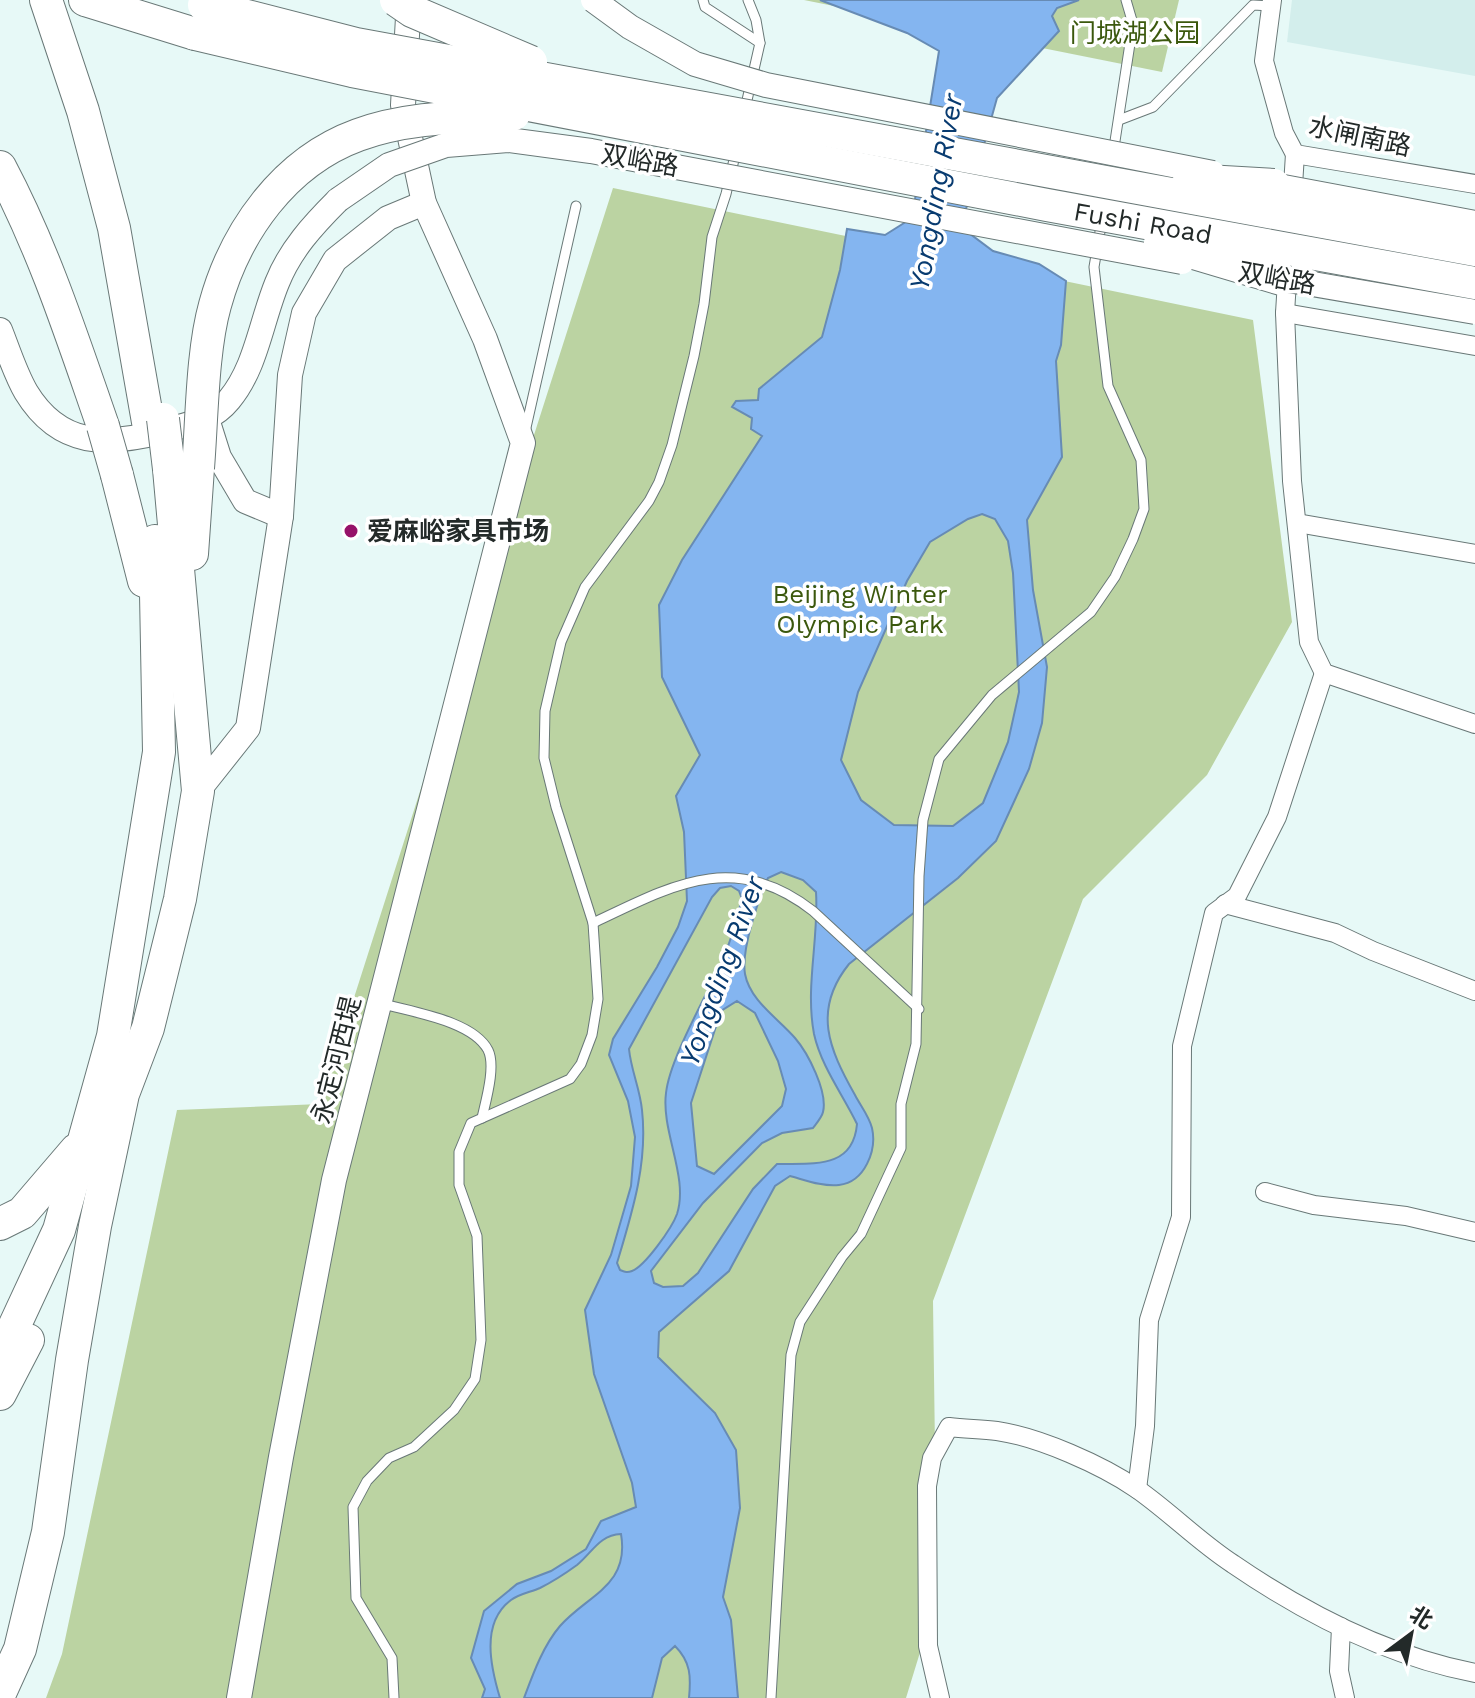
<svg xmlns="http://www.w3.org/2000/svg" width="1475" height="1698" font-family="'Work Sans','Noto Sans SC',sans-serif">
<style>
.built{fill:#d3eeec}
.green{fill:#bbd3a2}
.water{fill:#84b5f0;stroke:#678bb4;stroke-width:2;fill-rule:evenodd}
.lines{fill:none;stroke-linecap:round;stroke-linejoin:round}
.lane-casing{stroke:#697877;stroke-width:11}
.street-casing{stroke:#697877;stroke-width:20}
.secondary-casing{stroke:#697877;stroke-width:26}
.highway-casing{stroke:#697877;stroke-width:34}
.lane{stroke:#fff;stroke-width:9}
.street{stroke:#fff;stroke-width:18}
.secondary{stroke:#fff;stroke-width:24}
.highway{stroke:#fff;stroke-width:32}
.secondary-bridge-casing{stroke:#697877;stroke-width:26;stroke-linecap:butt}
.highway-bridge-casing{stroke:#697877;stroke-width:34;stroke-linecap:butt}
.secondary-bridge{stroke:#fff;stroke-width:24}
.highway-bridge{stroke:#fff;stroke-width:32}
.poi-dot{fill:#961269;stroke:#fff;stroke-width:3}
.labels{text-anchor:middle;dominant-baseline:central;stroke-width:7;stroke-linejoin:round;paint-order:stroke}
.park-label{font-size:26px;fill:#3b580d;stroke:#fff}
.street-label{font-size:26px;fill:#232a29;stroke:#fff}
.poi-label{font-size:26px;font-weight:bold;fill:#232a29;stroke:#fff;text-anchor:start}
.water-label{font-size:28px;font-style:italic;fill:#083b70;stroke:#fff}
</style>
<rect width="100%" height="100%" fill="#e7f9f7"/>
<polygon class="built" points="1292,0 1475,0 1475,76 1287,42"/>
<g class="green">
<polygon points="804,0 1179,0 1162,72"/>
<polygon points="613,188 1253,320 1292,622 1207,775 1083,899 933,1301 937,1597 906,1698 46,1698 62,1654 177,1110 320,1104"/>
</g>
<path class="water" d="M820,0H1079L1057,8L1052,16L1059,31L997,98L961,227L993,251L1039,264L1066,281L1061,345L1056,361L1062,457L1027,520L1033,590L1047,667L1042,723L1029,769L996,841L958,878L849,964C812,1010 829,1049 855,1095C860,1105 869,1116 872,1128C877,1150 865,1182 839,1185C823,1187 805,1180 790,1176L775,1186L729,1271L659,1332L658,1357L715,1413L736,1450L740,1508L723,1597L731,1620L738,1698H689C691,1677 691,1662 675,1646L662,1658L652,1698H524C533,1674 543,1646 560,1626C587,1595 630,1586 621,1534C599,1535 592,1553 577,1565C566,1573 552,1582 540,1588C531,1592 519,1594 511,1600C480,1623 491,1668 500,1698H482L485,1689L471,1658L484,1611L517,1584L551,1571L586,1549L601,1521L636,1507L632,1483L594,1374L585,1310L611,1255L631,1186L635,1137L628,1101L609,1055L613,1039L657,967L678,927L687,901L684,832L676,796L700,755L662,677L659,605L682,560L762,436L751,429L752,418L732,407L736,401L758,400L759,389L822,337L840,270L847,229L885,235L912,218L939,51L907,33ZM982,514L995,519L1008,541L1013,573L1019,692L1008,742L983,803L953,826L894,825L861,800L841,760L858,692L907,581L930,542L968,519ZM781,872L803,880L816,892C819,939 805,987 814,1034C821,1066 843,1095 857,1124C853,1170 812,1163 777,1164L753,1189L698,1273L683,1286L663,1287L654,1283L651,1271L703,1203L762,1143L782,1133L813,1128C816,1124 822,1117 823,1112C828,1092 808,1053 795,1038C779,1019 750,1001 745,974C741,950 758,900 768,878ZM731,886L739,891L742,899C736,920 731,943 721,963C706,997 670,1058 666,1093C661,1132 689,1177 677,1214C672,1228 645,1266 632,1271C627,1273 625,1272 620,1270L617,1263C632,1213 648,1163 642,1110C640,1089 631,1070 629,1049L712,897L720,888ZM737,1001L755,1013L778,1061L786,1089L782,1106L714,1174L697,1166L691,1103L721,1011Z"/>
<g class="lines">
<defs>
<g id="lane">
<polyline points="703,0 705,7 760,43"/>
<polyline points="745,109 760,43 756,20 748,0"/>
<polyline points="1119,120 1153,107 1253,5 1271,6"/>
<polyline points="1113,154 1133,24 1126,0"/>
<polyline points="525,432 576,206"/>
<path d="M593,923C671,886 734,849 813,911L919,1009"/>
<path d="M380,1003C410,1012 472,1020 488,1050C496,1066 486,1100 482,1118"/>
<polyline points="394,1698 392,1658 356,1598 353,1507 367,1481 389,1458 414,1447 454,1410 475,1379 481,1340 477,1236 459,1185 459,1152 471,1123 570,1079 581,1064 592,1035 598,999 593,923 556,807 544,758 545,711 561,642 585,587 649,501 659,482 672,445 694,356 704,304 712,237 726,194 736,151"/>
<polyline points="771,1698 791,1355 800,1322 842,1257 861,1234 901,1148 901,1104 916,1044 919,876 923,820 939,759 992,695 1091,612 1115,577 1133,539 1144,509 1141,460 1108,386 1094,267 1102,220"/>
</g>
<g id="street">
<polyline points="1272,0 1264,61 1284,133 1295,154 1475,184"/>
<polyline points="1295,154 1285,313 1292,481 1309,642 1324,673 1475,724"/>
<polyline points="1285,313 1475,346"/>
<polyline points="1297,523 1475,554"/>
<polyline points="1225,904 1335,933 1373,951 1475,991"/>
<polyline points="1265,1192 1314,1205 1406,1216 1475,1232"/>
<polyline points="1137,1489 1145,1426 1149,1320 1181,1217 1182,1046 1214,913 1237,896 1277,817 1324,673"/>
<polyline points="1341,1627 1339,1671 1345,1698"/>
<path d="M940,1698L928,1646L927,1486L932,1458L949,1427C965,1429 981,1429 997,1431C1039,1437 1102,1465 1137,1489C1170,1512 1199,1542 1233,1564C1306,1614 1387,1656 1475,1673"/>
</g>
<g id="secondary">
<path d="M0,330C8,350 15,373 26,392C60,448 108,446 164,431C189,424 212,421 229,400C256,368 261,322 277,283C290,250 313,225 338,200"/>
<polyline points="207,419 219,457 245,501 281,516"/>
<polyline points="198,791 248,728 281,516 290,375 304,313 335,260 388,218 424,203"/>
<polyline points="239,1698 281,1457 334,1180 523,443 485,339 424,203 403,105 409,0"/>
</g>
<g id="highway">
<polyline points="46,0 83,111 114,228 148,422"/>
<polyline points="85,0 195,34"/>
<path d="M0,167C44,250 72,337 103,426"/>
<polyline points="117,475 144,581"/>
<polyline points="192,554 198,468"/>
<polyline points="0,1224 22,1213 76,1150"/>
<polyline points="0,1357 59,1230 113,1036 159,752 155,541"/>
<polyline points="0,1394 28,1340"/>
<polyline points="0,1693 20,1649 48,1532 72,1360 95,1226 123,1094 148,1028 180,899 198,791 169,469"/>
</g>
</defs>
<use href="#lane" class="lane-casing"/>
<use href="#street" class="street-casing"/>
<use href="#secondary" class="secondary-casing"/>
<use href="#highway" class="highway-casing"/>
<use href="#lane" class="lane"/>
<use href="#street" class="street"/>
<use href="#secondary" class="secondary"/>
<use href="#highway" class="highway"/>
<defs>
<g id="secondary-bridge">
<polyline points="593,0 630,27 695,64 766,85 1213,173"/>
<polyline points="1257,182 1475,223"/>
<polyline points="338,200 389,165 446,145 508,140 591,151 1182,262"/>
<polyline points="1266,276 1475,312"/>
</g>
<g id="highway-bridge">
<polyline points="396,0 412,11 531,62"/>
<polyline points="204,5 356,44 1475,250"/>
<polyline points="195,34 352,71 1047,205 1475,283"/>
<polyline points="1189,180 1274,185"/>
<polyline points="1160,243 1281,279"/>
<polyline points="163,419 169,469"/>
<polyline points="103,426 117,475"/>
<path d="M198,468C202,419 202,351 215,305C235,232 284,162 358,135C407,117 463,117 514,114"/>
</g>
</defs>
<use href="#secondary-bridge" class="secondary-bridge-casing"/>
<use href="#highway-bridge" class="highway-bridge-casing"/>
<use href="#secondary-bridge" class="secondary-bridge"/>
<use href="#highway-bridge" class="highway-bridge"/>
</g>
<circle class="poi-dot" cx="351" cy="531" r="8"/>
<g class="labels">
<g class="park-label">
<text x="1135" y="33">门城湖公园</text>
<text x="860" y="594">Beijing Winter<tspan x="860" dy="30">Olympic Park</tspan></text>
</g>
<g class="street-label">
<text transform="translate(1360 136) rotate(12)">水闸南路</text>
<text transform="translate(640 160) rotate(10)">双峪路</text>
<text transform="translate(1143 223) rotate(10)">Fushi Road</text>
<text transform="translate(1277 278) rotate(10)">双峪路</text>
<text transform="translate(336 1060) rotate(-76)">永定河西堤</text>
</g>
<g class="poi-label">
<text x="367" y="531">爱麻峪家具市场</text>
</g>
<g class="water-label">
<text transform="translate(936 192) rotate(-80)">Yongding River</text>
<text transform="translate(722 971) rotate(-70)">Yongding River</text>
</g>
</g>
<g transform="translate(1411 1634) rotate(32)" stroke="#ffffff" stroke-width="6" paint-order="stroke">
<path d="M0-6L14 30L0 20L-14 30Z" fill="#232a29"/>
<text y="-12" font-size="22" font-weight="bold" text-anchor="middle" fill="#232a29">北</text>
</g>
</svg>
